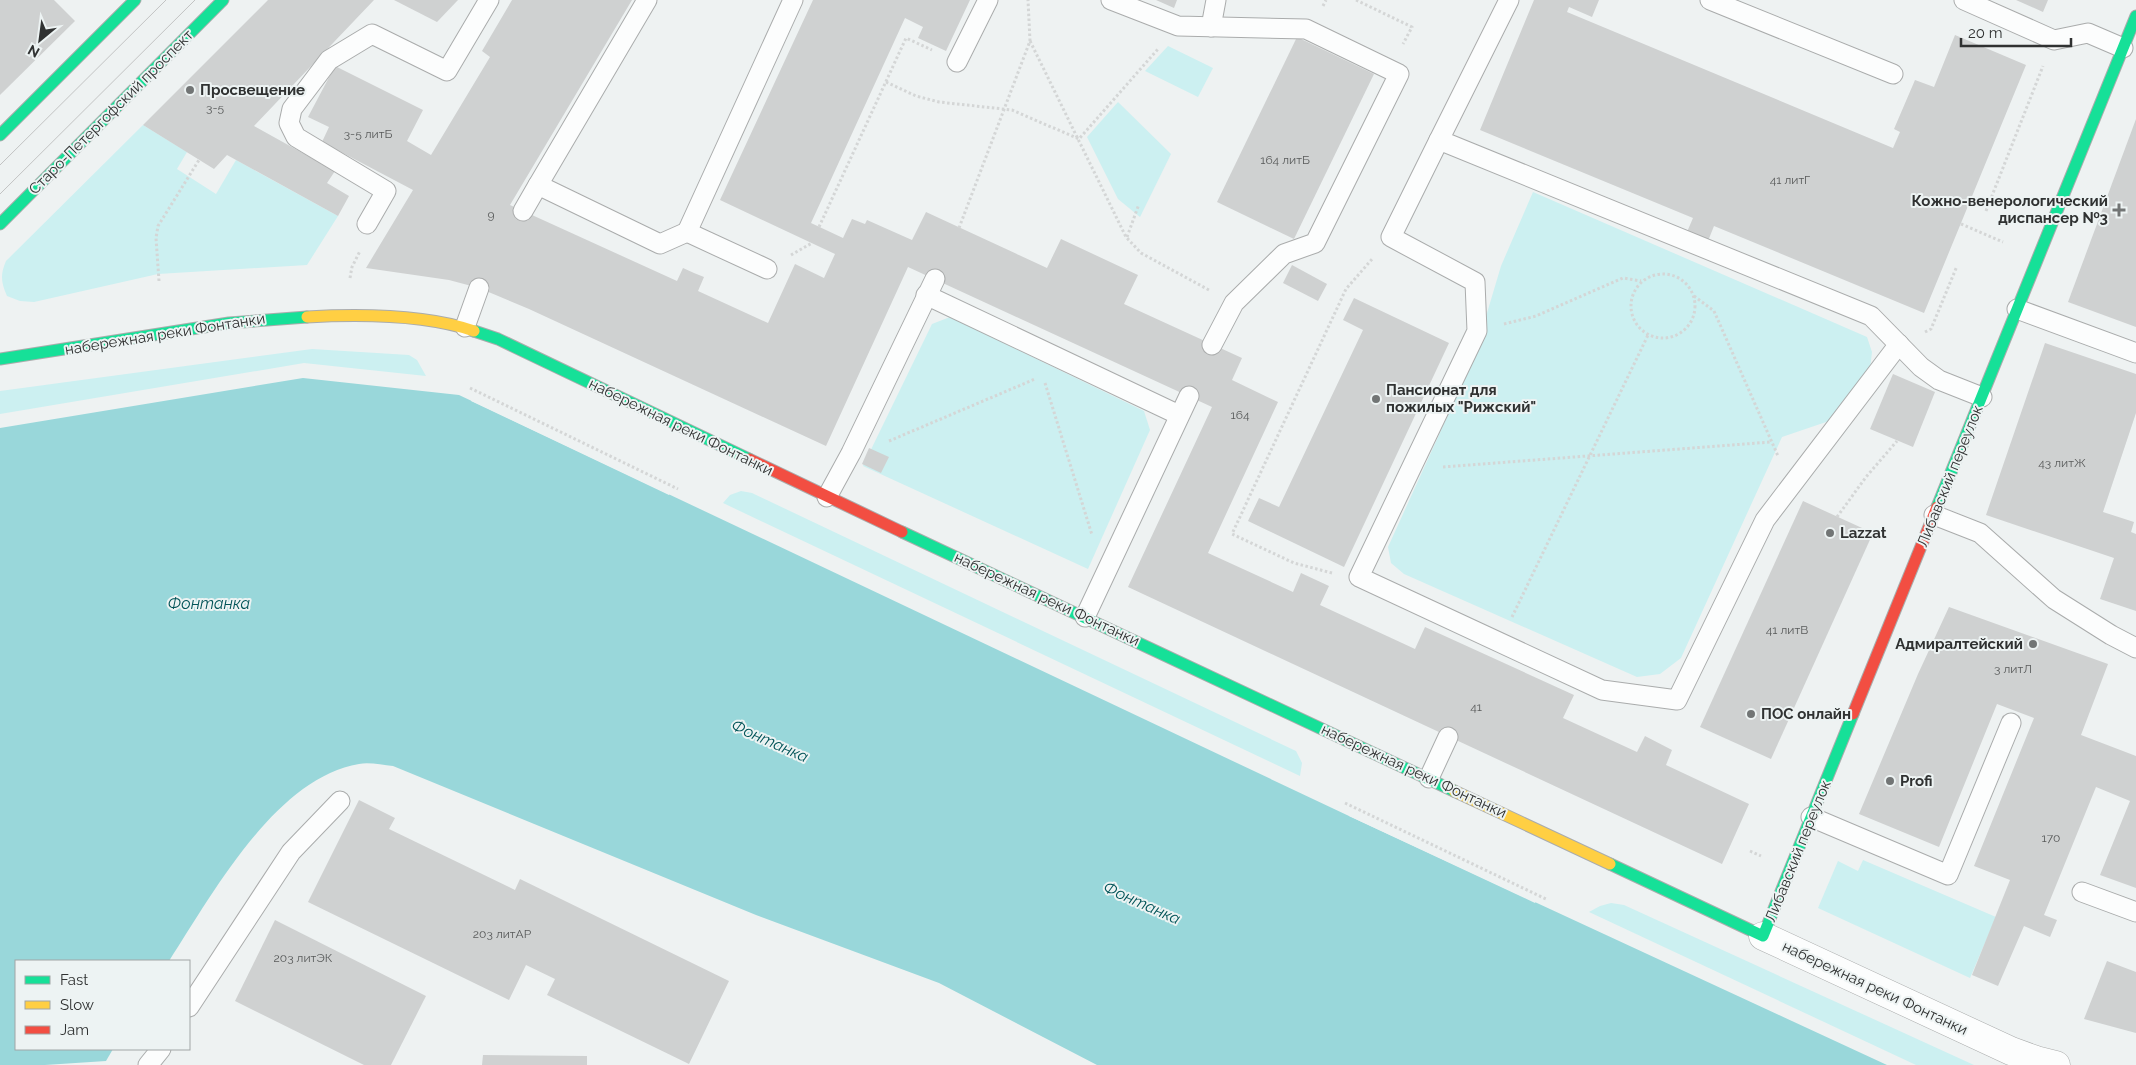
<svg xmlns="http://www.w3.org/2000/svg" width="2136" height="1065" font-family="Raleway,sans-serif">
<style>
.green{fill:#ccf0f1}
.water{fill:#99d7da}
.pier{fill:#eef2f2}
.building{fill:#cfd1d1}
.lines{fill:none;stroke-linecap:round;stroke-linejoin:round}
.lane-casing{stroke:#aaacac;stroke-width:21}
.street-casing{stroke:#aaacac;stroke-width:29}
.fast-casing{stroke:#aaacac;stroke-width:13}
.slow-casing{stroke:#aaacac;stroke-width:13}
.jam-casing{stroke:#aaacac;stroke-width:13}
.path{stroke:#d4d6d6;stroke-width:3;stroke-dasharray:2.5 2.5;stroke-linecap:butt}
.lane{stroke:#fcfdfd;stroke-width:19}
.street{stroke:#fcfdfd;stroke-width:28}
.fast{stroke:#16e098;stroke-width:11}
.slow{stroke:#ffcf43;stroke-width:11}
.jam{stroke:#f24e42;stroke-width:11}
.tram{stroke:#c2c3c3;stroke-width:1}
.poi-dot{fill:#727575;stroke:#edf3f3;stroke-width:2}
.labels{text-anchor:middle;dominant-baseline:central;stroke-width:4;stroke-linejoin:round;paint-order:stroke}
.number-label{font-size:12px;fill:#585a5a}
.poi-label{font-size:15px;font-weight:bold;fill:#303232;stroke:#edf3f3;text-anchor:start}
.street-label{font-size:15px;fill:#303232;stroke:#edf3f3}
.water-label{font-size:16px;font-style:italic;fill:#025458;stroke:#edf3f3}
</style>
<rect width="100%" height="100%" fill="#eef2f2"/>
<g class="green">
<polygon points="1168,46 1213,68 1198,97 1145,71"/>
<polygon points="1118,102 1171,154 1140,217 1118,199 1087,137"/>
<path d="M143,125L187,152L177,169L216,194L236,160L338,216L307,265L158,274L34,302L20,301L7,296C1,282 0,275 6,261Z"/>
<polygon points="1533,192 1867,337 1872,352 1870,369 1829,421 1782,437 1681,658 1660,674 1637,677 1404,574 1391,563 1388,547 1473,360 1501,266"/>
<polygon points="950,317 1144,411 1150,430 1088,569 863,466 932,324"/>
<polygon points="312,349 409,355 417,360 426,376 304,363 0,414 0,391"/>
<polygon points="741,491 752,493 1296,751 1302,763 1300,776 723,503 730,495"/>
<polygon points="1863,860 1996,917 1970,978 1818,908 1838,861 1858,871"/>
<polygon points="1611,903 1624,905 1974,1065 1916,1065 1589,912 1600,906"/>
</g>
<path class="water" d="M303,378L459,395L1349,816L1887,1065H1097L939,983L756,915L393,766C382,765 369,762 359,764C275,778 212,895 169,961H16V1049H113L106,1061L45,1065H0V428Z"/>
<g class="pier">
<polygon points="472,398 670,493 669,495 471,401"/>
<polygon points="1350,814 1536,901 1535,903 1349,816"/>
</g>
<g class="building">
<polygon points="0,0 54,0 75,21 0,95"/>
<polygon points="268,0 374,0 254,126 335,171 327,183 349,196 338,216 227,155 214,169 143,125"/>
<polygon points="394,0 458,0 437,22"/>
<polygon points="512,0 632,0 510,205 677,281 683,268 694,273 704,277 698,291 768,323 795,264 824,278 835,254 720,200 813,0 970,0 946,51 918,38 923,27 905,18 811,223 843,238 852,219 865,224 867,220 912,240 926,212 1047,268 1061,239 1138,275 1124,304 1242,358 1232,380 1278,402 1208,553 1293,592 1301,573 1329,586 1320,605 1415,649 1425,627 1574,695 1563,718 1637,752 1645,736 1672,750 1666,765 1749,804 1722,864 1128,587 1212,407 908,267 826,446 529,309 479,288 449,280 366,268 413,190 322,142 329,127 308,117 335,66 423,110 407,141 431,155 490,57 482,51"/>
<polygon points="1156,0 1177,0 1174,8"/>
<polygon points="1534,0 1599,0 1592,17 1569,7 1567,12 1893,148 1900,132 1894,129 1915,80 1934,87 1955,35 2026,65 1924,313 1714,226 1708,241 1687,232 1693,218 1480,130"/>
<polygon points="2016,0 2048,0 2043,12"/>
<polygon points="1297,37 1374,74 1294,239 1217,202"/>
<polygon points="2136,119 2136,327 2068,302"/>
<polygon points="1292,265 1327,284 1318,301 1283,283"/>
<polygon points="1354,298 1449,343 1344,567 1248,521 1259,498 1279,507 1363,330 1343,320"/>
<polygon points="2045,343 2136,374 2136,413 2103,512 2134,522 2131,532 2136,534 2136,611 2100,599 2114,558 1986,515"/>
<polygon points="1893,374 1935,392 1913,447 1870,429"/>
<polygon points="869,448 889,457 881,473 862,464"/>
<polygon points="1803,501 1873,533 1771,759 1700,727"/>
<polygon points="1949,607 2108,664 2081,735 2136,756 2136,888 2100,875 2130,801 2096,787 2044,915 2057,920 2050,937 2024,926 1998,986 1972,975 2010,880 1974,866 2034,718 1997,704 1939,847 1859,814 1918,674"/>
<polygon points="359,800 395,818 389,829 515,890 520,879 729,981 689,1064 547,995 555,979 526,965 509,1000 308,902"/>
<polygon points="275,920 426,996 391,1065 364,1065 235,1001"/>
<polygon points="2107,961 2136,972 2136,1033 2084,1019"/>
<polygon points="483,1055 587,1056 587,1065 482,1065"/>
</g>
<g class="lines">
<defs>
<g id="lane">
<polyline points="647,0 538,185 660,244 687,232 793,0"/>
<polyline points="1111,0 1178,26 1306,29 1399,74 1315,243 1284,254 1234,303 1212,345"/>
<polyline points="1509,0 1439,140 1871,316 1921,367 1939,380 1982,397"/>
<polyline points="1710,0 1893,74"/>
<polyline points="1964,0 2054,40 2088,33 2123,48"/>
<polyline points="1211,27 1216,0"/>
<polyline points="957,62 988,0"/>
<polyline points="1439,140 1391,237 1475,282 1477,331 1359,577 1602,690 1677,700 1765,520 1899,344"/>
<polyline points="523,211 538,185"/>
<polyline points="367,224 386,191 296,137 289,123 292,109 329,60 372,34 447,71 489,0"/>
<polyline points="687,232 767,269"/>
<polyline points="926,295 1179,415"/>
<polyline points="2017,309 2136,353"/>
<polyline points="465,327 479,288"/>
<polyline points="827,497 851,453 935,279"/>
<polyline points="1934,515 1980,533 2054,599 2111,635 2136,648"/>
<polyline points="1085,617 1189,396"/>
<polyline points="1429,778 1448,737"/>
<polyline points="1811,817 1948,875 2011,723"/>
<polyline points="2082,892 2136,912"/>
<polyline points="189,1007 291,852 340,801"/>
<polyline points="148,1065 161,1049"/>
</g>
<polyline id="street" points="1763,936 2011,1051 2036,1060 2056,1065"/>
<g id="fast">
<polyline points="0,135 135,0"/>
<polyline points="0,224 223,0"/>
<polyline points="474,331 498,339 749,459"/>
<polyline points="0,359 229,323 307,317"/>
<polyline points="1937,507 2136,16"/>
<polyline points="902,532 1454,791"/>
<polyline points="1610,864 1763,936 1853,714"/>
</g>
<g id="slow">
<path d="M307,317C360,314 424,314 474,331"/>
<polyline points="1454,791 1610,864"/>
</g>
<g id="jam">
<polyline points="749,459 902,532"/>
<polyline points="1853,714 1937,507"/>
</g>
</defs>
<use href="#lane" class="lane-casing"/>
<use href="#street" class="street-casing"/>
<use href="#fast" class="fast-casing"/>
<use href="#slow" class="slow-casing"/>
<use href="#jam" class="jam-casing"/>
<g class="path">
<polyline points="1356,0 1412,27 1403,44"/>
<polyline points="1323,6 1326,0"/>
<polyline points="1030,41 1126,237 1141,253 1209,290"/>
<polyline points="886,82 916,96 939,102 1012,110 1079,139 1158,49"/>
<polyline points="1986,211 2043,66"/>
<polyline points="1961,224 2003,242"/>
<polyline points="819,227 906,38 932,50"/>
<polyline points="959,228 1030,41 1028,0"/>
<polyline points="1127,237 1139,204"/>
<polyline points="791,255 812,243"/>
<circle cx="1663" cy="306" r="32"/>
<polyline points="350,278 352,267 360,251"/>
<polyline points="159,281 156,238 158,226 199,160"/>
<polyline points="1694,296 1714,311 1778,456"/>
<polyline points="1504,324 1536,316 1623,278 1641,281"/>
<polyline points="1925,332 1931,329 1957,266"/>
<polyline points="1045,383 1092,535"/>
<polyline points="470,388 678,489"/>
<polyline points="889,441 1035,379"/>
<polyline points="1443,467 1771,442"/>
<polyline points="1837,517 1866,477 1897,441"/>
<polyline points="1332,573 1294,563 1232,534 1346,289 1373,258"/>
<polyline points="1512,617 1648,335"/>
<polyline points="1345,803 1548,900"/>
<polyline points="1750,851 1761,856"/>
</g>
<use href="#lane" class="lane"/>
<use href="#street" class="street"/>
<use href="#fast" class="fast"/>
<use href="#slow" class="slow"/>
<use href="#jam" class="jam"/>
<g class="tram">
<polyline points="0,165 166,0"/>
<polyline points="0,194 195,0"/>
</g>
</g>
<g class="poi-dot">
<circle cx="190" cy="90" r="5"/>
<path d="M2116.5 202.5h5v5h5v5h-5v5h-5v-5h-5v-5h5z"/>
<circle cx="1376" cy="399" r="5"/>
<circle cx="1830" cy="533" r="5"/>
<circle cx="2033" cy="644" r="5"/>
<circle cx="1751" cy="714" r="5"/>
<circle cx="1890" cy="781" r="5"/>
</g>
<g class="labels">
<g class="number-label">
<text x="215" y="108">3-5</text>
<text x="368" y="134">3-5 литБ</text>
<text x="1285" y="160">164 литБ</text>
<text x="1790" y="180">41 литГ</text>
<text x="491" y="215">9</text>
<text x="1240" y="415">164</text>
<text x="2062" y="463">43 литЖ</text>
<text x="1787" y="630">41 литВ</text>
<text x="2013" y="669">3 литЛ</text>
<text x="1476" y="707">41</text>
<text x="2051" y="838">170</text>
<text x="502" y="934">203 литАР</text>
<text x="303" y="958">203 литЭК</text>
</g>
<g class="poi-label">
<text x="200" y="90">Просвещение</text>
<text x="2108" y="201" text-anchor="end">Кожно-венерологический<tspan x="2108" dy="17">диспансер №3</tspan></text>
<text x="1386" y="390">Пансионат для<tspan x="1386" dy="17">пожилых "Рижский"</tspan></text>
<text x="1840" y="533">Lazzat</text>
<text x="2023" y="644" text-anchor="end">Адмиралтейский</text>
<text x="1761" y="714">ПОС онлайн</text>
<text x="1900" y="781">Profi</text>
</g>
<g class="street-label">
<text transform="translate(111 112) rotate(-45)">Старо-Петергофский проспект</text>
<text transform="translate(165 334) rotate(-9)">набережная реки Фонтанки</text>
<text transform="translate(681 427) rotate(26)">набережная реки Фонтанки</text>
<text transform="translate(1950 476) rotate(-68)">Либавский переулок</text>
<text transform="translate(1047 599) rotate(25)">набережная реки Фонтанки</text>
<text transform="translate(1414 771) rotate(25)">набережная реки Фонтанки</text>
<text transform="translate(1798 851) rotate(-68)">Либавский переулок</text>
<text transform="translate(1875 988) rotate(25)">набережная реки Фонтанки</text>
</g>
<g class="water-label">
<text x="209" y="603">Фонтанка</text>
<text transform="translate(770 741) rotate(24)">Фонтанка</text>
<text transform="translate(1142 903) rotate(24)">Фонтанка</text>
</g>
</g>
<rect x="15" y="960" width="175" height="90" fill="#edf3f3" stroke="#a1a6a6"/>
<rect x="25" y="976" width="25" height="8" fill="#16e098" stroke="#a1a6a6"/>
<text x="60" y="985" font-size="15" fill="#303232">Fast</text>
<rect x="25" y="1001" width="25" height="8" fill="#ffcf43" stroke="#a1a6a6"/>
<text x="60" y="1010" font-size="15" fill="#303232">Slow</text>
<rect x="25" y="1026" width="25" height="8" fill="#f24e42" stroke="#a1a6a6"/>
<text x="60" y="1035" font-size="15" fill="#303232">Jam</text>
<g transform="translate(40 40) rotate(209)" stroke="#edf3f3" stroke-width="4" paint-order="stroke">
<path d="M0-4L9 19L0 12L-9 19Z" fill="#303232"/>
<text y="-8" font-size="14" font-weight="bold" text-anchor="middle" fill="#303232">N</text>
</g>
<path d="M1961 38v8h110v-8" fill="none" stroke="#303232" stroke-width="2.5"/>
<text x="1968" y="38" font-size="15" fill="#303232" stroke="#edf3f3" stroke-width="4" paint-order="stroke">20 m</text>
</svg>
